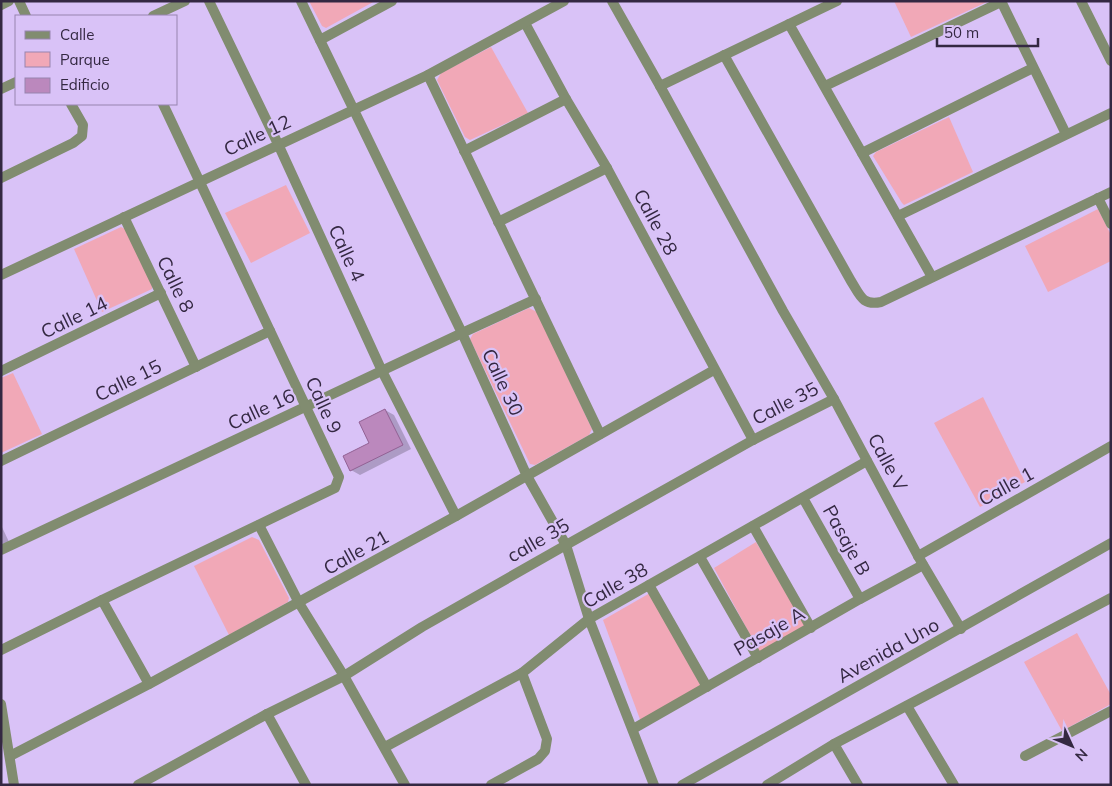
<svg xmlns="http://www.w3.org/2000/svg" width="1112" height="786" font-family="Mulish,sans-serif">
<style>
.green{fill:#f1a8b7}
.shadow{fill:#0003}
.building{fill:#bb88bd;stroke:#926194}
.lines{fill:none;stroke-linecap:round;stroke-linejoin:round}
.pedestrian{stroke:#818c70;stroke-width:10}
.minor{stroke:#818c70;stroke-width:10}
.tertiary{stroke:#818c70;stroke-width:10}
.labels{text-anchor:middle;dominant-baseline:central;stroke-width:4.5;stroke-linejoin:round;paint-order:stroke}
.street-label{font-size:19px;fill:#342842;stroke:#d9c2f7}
</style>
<rect width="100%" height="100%" fill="#d9c2f7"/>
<g class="green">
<polygon points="309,1 375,1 326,28 322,26"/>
<polygon points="894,1 989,1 911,37"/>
<polygon points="491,47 528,113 470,140 465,137 437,80 441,73"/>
<polygon points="949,117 973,172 904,205 902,203 873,156 876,152"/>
<polygon points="286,185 310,233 251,263 225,213"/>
<polygon points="1098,209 1111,235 1111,261 1048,292 1025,246"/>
<polygon points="121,227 127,230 152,286 152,289 102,312 74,249"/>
<polygon points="529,308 537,312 592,429 589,435 535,465 530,464 470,339 473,334"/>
<polygon points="13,373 42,434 1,453 1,378"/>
<polygon points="983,397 1025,482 980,507 934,423"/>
<polygon points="252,537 259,540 289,598 288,602 229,635 194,566"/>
<polygon points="756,542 805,625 761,655 714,568"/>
<polygon points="650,593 701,686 641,722 603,620"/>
<polygon points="1077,633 1111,695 1111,704 1062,731 1024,662"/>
</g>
<g class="shadow">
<polygon points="385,410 394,415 411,449 360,475 351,470 371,443"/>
<polygon points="1,525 10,544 1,549"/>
</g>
<polygon class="building" points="385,409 403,445 350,471 343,456 369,443 359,422"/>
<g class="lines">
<g class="pedestrian">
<polyline points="803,498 860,599"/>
<polyline points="753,526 811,628"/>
<polyline points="700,557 758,658"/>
<polyline points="649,585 707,687"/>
<polyline points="633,729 860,599 923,565"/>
</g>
<g class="minor">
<polyline points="19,1 26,16"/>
<polyline points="209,1 278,144 382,371 456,516"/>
<polyline points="301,1 462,333 527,476 566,545 589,619 654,785"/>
<polyline points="612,1 660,86 783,311 834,399 918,556 961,629"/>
<polyline points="1001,1 1066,134"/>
<polyline points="1081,1 1111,61"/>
<polyline points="1,5 9,1"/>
<polyline points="153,16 185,1"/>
<polyline points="525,23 566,99 607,168 753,440"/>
<polyline points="789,24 932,277"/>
<polyline points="320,40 392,1"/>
<path d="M724,55L851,281C860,295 862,306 881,302L1111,192"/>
<polyline points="428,75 600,434"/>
<polyline points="660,86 837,1"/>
<polyline points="825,86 1001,2"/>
<polyline points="1,89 16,82"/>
<polyline points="464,151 566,99"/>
<polyline points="862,153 1033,68"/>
<polyline points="1,178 73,143 82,136 83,125 71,104"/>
<polyline points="1098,198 1111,224"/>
<polyline points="898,216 1111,113"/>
<polyline points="124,217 196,367"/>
<polyline points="498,222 607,168"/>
<polyline points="1,371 161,293"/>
<polyline points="1,461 270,331"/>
<polyline points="259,525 299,603 344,676 405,785"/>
<polyline points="1,550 462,333 536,299"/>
<polyline points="918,556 1111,446"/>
<polyline points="102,600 149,684"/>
<polyline points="1,650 102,600 335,488 339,477 163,104"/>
<polyline points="1,704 14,785"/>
<polyline points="907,706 954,785"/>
<polyline points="267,714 306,785"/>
<polyline points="834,744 858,785"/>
<polyline points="385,747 522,673 589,619 867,461"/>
<polyline points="10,756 149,684 456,516 714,370"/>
<polyline points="1025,756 1111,711"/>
<polyline points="138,785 267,714 344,676 422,627 566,545 753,440 834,399"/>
<polyline points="491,785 538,759 545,751 547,739 522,673"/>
<polyline points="682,785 1111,543"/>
<polyline points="767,785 834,744 1111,598"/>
</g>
<polyline class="tertiary" points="1,275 428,75 564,1"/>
</g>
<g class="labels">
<g class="street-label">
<text transform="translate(257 135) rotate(-25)">Calle 12</text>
<text transform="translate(656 222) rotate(62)">Calle 28</text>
<text transform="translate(347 253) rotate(65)">Calle 4</text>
<text transform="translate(176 284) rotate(64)">Calle 8</text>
<text transform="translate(74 317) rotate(-26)">Calle 14</text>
<text transform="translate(128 380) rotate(-26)">Calle 15</text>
<text transform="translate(503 382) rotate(65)">Calle 30</text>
<text transform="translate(785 403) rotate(-27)">Calle 35</text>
<text transform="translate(324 405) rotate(65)">Calle 9</text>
<text transform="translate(261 409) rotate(-25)">Calle 16</text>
<text transform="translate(888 462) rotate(62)">Calle V</text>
<text transform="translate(1006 486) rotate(-29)">Calle 1</text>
<text transform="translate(538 540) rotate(-30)">calle 35</text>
<text transform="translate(847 540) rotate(61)">Pasaje B</text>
<text transform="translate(356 552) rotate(-29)">Calle 21</text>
<text transform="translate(615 585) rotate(-30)">Calle 38</text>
<text transform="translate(769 631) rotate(-30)">Pasaje A</text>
<text transform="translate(888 650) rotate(-29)">Avenida Uno</text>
</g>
</g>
<rect width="1112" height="786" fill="none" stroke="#342842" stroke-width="5"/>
<rect x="15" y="15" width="162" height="90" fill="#d9c2f7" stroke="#9784af"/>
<rect x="25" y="31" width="25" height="8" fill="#818c70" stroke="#9784af"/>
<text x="60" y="40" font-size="15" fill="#342842">Calle</text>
<rect x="25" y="52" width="25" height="15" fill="#f1a8b7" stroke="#9784af"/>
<text x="60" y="65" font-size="15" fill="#342842">Parque</text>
<rect x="25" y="78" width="25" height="15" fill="#bb88bd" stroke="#9784af"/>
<text x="60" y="90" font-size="15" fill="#342842">Edificio</text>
<g transform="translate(1072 746) rotate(134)" stroke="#d9c2f7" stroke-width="4" paint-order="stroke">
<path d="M0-4L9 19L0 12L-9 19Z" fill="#342842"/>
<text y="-8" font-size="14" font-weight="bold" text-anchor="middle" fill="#342842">N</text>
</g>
<path d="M937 38v8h101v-8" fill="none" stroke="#342842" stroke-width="2.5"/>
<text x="944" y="38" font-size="15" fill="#342842" stroke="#d9c2f7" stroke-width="4" paint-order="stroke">50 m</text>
</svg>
